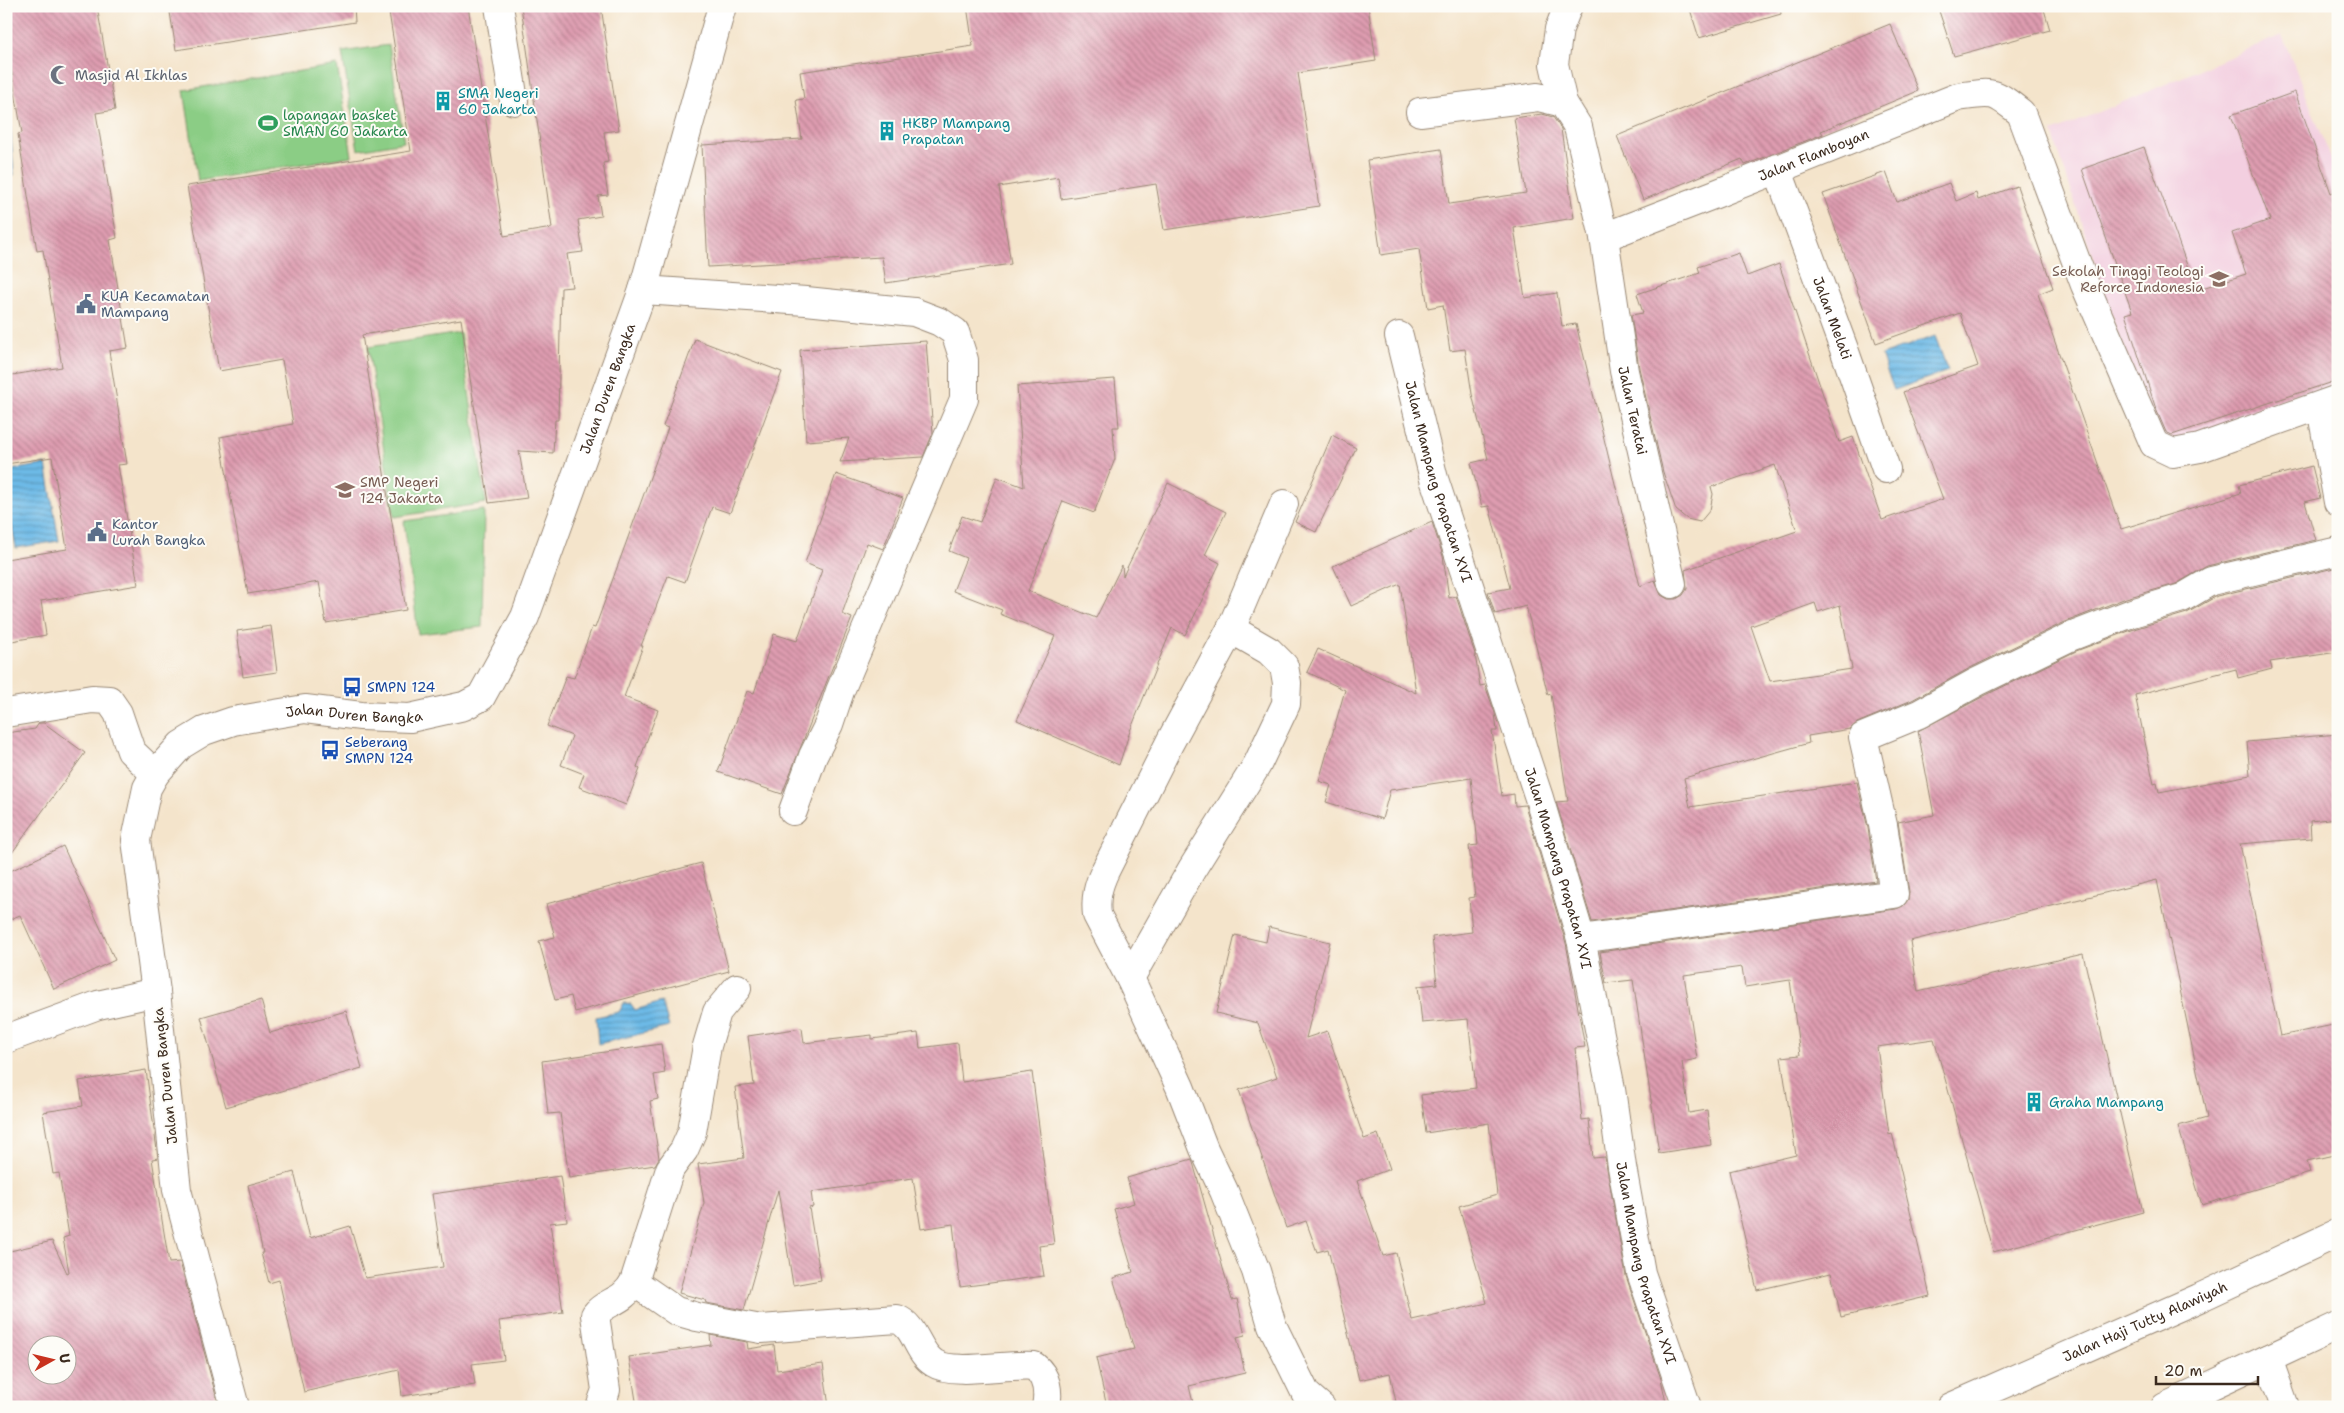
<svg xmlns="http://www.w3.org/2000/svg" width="2344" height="1413" font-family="'Shantell Sans',sans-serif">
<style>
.built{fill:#f3cfe0}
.garden{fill:#8bcd85;stroke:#637c52}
.water{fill:url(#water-rules);stroke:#547282}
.building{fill:url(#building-back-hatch);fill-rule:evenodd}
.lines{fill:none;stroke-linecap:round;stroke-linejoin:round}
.street-casing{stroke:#988774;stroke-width:30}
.secondary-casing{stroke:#988774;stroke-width:30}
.primary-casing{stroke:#988774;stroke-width:30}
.street{stroke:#fff;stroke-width:28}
.secondary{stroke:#fff;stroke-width:28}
.primary{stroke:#fff;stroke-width:28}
.labels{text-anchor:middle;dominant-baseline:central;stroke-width:4;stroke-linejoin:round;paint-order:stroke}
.worship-label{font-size:14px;fill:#5b616d;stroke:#fdfcf7;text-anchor:start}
.culture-label{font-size:14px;fill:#0d838f;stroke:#fdfcf7;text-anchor:start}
.leisure-label{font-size:14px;fill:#27864d;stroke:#fdfcf7;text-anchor:start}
.street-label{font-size:14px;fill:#3b2a1e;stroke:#fdfcf7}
.education-label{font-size:14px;fill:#785e54;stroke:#fdfcf7;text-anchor:end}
.service-label{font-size:14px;fill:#4e5e75;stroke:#fdfcf7;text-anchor:start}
.transit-label{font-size:14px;fill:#164399;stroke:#fdfcf7;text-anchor:start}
</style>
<defs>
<pattern id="water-rules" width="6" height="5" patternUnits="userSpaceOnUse" patternTransform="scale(1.25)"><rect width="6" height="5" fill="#6dbae7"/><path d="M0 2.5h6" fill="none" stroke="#5b97bb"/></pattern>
<pattern id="building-back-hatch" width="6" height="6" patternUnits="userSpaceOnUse" patternTransform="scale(1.25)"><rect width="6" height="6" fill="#de9cb0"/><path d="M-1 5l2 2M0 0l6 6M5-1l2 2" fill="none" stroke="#b57f8f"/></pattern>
</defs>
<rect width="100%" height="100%" fill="#fdfcf7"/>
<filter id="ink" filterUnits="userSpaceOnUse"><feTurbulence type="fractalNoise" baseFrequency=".02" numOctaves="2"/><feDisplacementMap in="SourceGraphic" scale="10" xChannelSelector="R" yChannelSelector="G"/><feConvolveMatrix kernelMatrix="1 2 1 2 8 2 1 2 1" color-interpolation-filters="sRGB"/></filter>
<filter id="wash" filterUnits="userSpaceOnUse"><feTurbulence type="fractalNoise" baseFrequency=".0096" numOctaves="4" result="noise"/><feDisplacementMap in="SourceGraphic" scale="20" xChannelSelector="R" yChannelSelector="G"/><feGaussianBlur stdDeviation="1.12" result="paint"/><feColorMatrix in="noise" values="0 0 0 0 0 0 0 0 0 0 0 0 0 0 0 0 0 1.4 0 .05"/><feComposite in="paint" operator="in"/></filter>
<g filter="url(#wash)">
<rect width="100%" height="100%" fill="#f4e4cb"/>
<polygon class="built" points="2282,35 2338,175 2338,384 2217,436 2157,456 2052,132"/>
<g class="garden">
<polygon points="389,45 404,142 358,150 342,52"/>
<polygon points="337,65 352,156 198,181 184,90"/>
<polygon points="460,333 486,503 394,517 368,347"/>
<polygon points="484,510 482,627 418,634 404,521"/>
</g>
<g class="water">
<polygon points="6,120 9,120 10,123 14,175 6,176"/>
<polygon points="1935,336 1948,371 1894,390 1881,355"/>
<polygon points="46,464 59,541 16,548 6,492 6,471"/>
<polygon points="662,1002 669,1027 598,1044 596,1017 619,1012 624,1003 631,1004 635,1010"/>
</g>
<g id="blocks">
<g class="building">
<polygon points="6,6 97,6 115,110 96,113 117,238 110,240 128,348 109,351 127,464 118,465 138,585 41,601 46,635 6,642 6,559 67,549 52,457 6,464 6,376 62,367 43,250 37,251 18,134 22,133 6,40"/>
<polygon points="169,6 354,6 355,22 176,50"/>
<polygon points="388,6 468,6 504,236 552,228 521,6 601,6 619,130 604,132 608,162 603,163 608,195 598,196 601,216 578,220 583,252 567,254 572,287 561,288 558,420 555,420 553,453 519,451 527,498 489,503 461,319 362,335 406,610 326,623 319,582 248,594 220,437 293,424 282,360 219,371 187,186 411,151"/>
<polygon points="967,6 1368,6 1376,61 1298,73 1319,206 1164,230 1156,184 1061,199 1058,177 999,187 1011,264 886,283 882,257 708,267 702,145 802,139 796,100 804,99 800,72 973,46"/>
<polygon points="1689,6 1780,6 1781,14 1699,38"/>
<polygon points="1953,6 2043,6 2050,30 1954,56 1939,11"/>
<polygon points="1890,24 1918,91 1821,131 1823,134 1745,165 1742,159 1643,200 1617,136"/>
<polygon points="2295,92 2331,193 2338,190 2338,380 2172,435 2166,432 2156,409 2125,314 2132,312 2082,169 2144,147 2196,290 2246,274 2232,233 2270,220 2231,115"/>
<path d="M1542,114L1553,117L1561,129L1574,218L1514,228L1525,298L1557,293L1562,326L1576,324L1640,586L1655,580L1661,595L1668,599H1676L1683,595L1687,589L1685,570L1797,531L1775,465L1711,487L1713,494L1710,510L1700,522L1687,519L1676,510L1663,472L1639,368L1631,315L1643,313L1637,294L1700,273L1698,267L1739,253L1747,276L1779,264L1839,442L1853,437L1882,520L1943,499L1903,392L1978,366L1960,313L1876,343L1823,194L1886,172L1897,202L1949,183L1956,201L1976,193L1978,200L2017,186L2053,288L2038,294L2121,529L2241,493L2239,485L2312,466L2320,498L2305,502L2316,540L2207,566L2176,584L2126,598L2063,623L1970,668L1912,700L1857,723L1850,729L1808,736L1809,743L1684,778L1690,807L1857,782L1868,828L1876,881L1592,922L1556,802L1568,801L1551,694L1548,695L1526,606L1495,614L1488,592L1510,588L1489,506L1482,507L1471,463L1488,459L1472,394L1465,349L1450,351L1443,305L1428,308L1419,249L1381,255L1367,160L1441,149L1449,204L1526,193L1514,118ZM1815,603L1818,612L1840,605L1852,669L1770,681L1751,626Z"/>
<polygon points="695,339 782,372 730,513 712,507 685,582 668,576 641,646 643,646 624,697 658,710 637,767 640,769 626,805 579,787 584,774 561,765 572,736 547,726 566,676 574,678 592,627 595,628 668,428 663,426"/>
<polygon points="926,341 933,433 923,457 840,462 849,438 806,441 800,350"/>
<polygon points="1115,379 1119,427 1113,427 1115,459 1094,513 1063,501 1028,591 1096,618 1122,565 1123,576 1168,483 1226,512 1205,555 1220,563 1185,635 1172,628 1130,731 1119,765 1017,720 1055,636 1000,614 1002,610 953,591 966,558 949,551 962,516 980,522 997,477 1024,487 1017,386"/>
<polygon points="1332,435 1356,448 1316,532 1295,522"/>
<polygon points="836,474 903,498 883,549 867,543 842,614 852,618 782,794 718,772 747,691 754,693 774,634 797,641 822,570 805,563"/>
<polygon points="1432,522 1443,556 1449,598 1456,596 1475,654 1480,686 1485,685 1495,713 1497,731 1492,731 1502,796 1514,794 1515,806 1525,805 1566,943 1585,1047 1575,1048 1582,1120 1589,1119 1593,1158 1605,1157 1626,1276 1661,1379 1667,1407 1397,1407 1390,1373 1359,1380 1328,1249 1317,1252 1306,1221 1286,1228 1239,1090 1277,1077 1258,1023 1216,1013 1235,935 1266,942 1269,927 1330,942 1306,1038 1327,1031 1364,1139 1378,1134 1390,1169 1357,1181 1383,1256 1396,1253 1412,1320 1487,1303 1459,1206 1497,1195 1489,1123 1426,1133 1421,1095 1476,1088 1468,1019 1422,1023 1418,986 1437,984 1432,937 1472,932 1469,898 1475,897 1469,846 1478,845 1471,778 1390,790 1382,819 1326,802 1331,785 1319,781 1345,690 1307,672 1318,649 1416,693 1400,584 1351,606 1333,566"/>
<polygon points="2338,567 2338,652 2270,662 2272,669 2238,678 2236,669 2135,695 2154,784 2157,783 2159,792 2250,775 2247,742 2338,734 2338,818 2310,821 2311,838 2240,844 2280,1036 2338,1024 2338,1154 2307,1161 2310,1173 2202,1205 2178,1126 2207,1118 2157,880 1910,941 1918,992 2083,954 2143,1212 1993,1252 1934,1039 1877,1047 1889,1134 1892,1133 1930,1296 1841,1317 1831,1273 1757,1290 1729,1171 1796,1155 1781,1057 1800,1055 1790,980 1745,987 1742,967 1684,975 1697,1059 1682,1062 1689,1113 1707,1110 1711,1145 1659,1153 1633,980 1606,983 1600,952 1896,909 1903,906 1908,900 1909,892 1898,822 1934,815 1918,731 1984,696 2076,651 2137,628 2187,613 2217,596"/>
<polygon points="271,626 277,672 243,677 237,631"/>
<polygon points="39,723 44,723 85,753 6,861 6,733 35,729"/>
<polygon points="63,846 115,960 54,989 20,915 6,921 6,873"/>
<polygon points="701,863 729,971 575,1012 571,996 555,1000 539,941 555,937 546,904"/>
<polygon points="261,1000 270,1033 346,1011 362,1068 226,1107 201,1017"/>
<polygon points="802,1028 804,1043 872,1035 872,1039 918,1033 920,1048 958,1043 962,1082 1032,1072 1054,1244 1039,1246 1044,1276 960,1287 953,1224 921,1229 913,1178 811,1192 813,1207 809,1208 821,1280 793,1285 778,1190 744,1310 706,1303 705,1300 679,1293 704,1203 698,1164 744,1158 735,1087 754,1085 748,1036"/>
<polygon points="661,1044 665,1073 654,1075 658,1099 650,1101 659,1158 655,1165 569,1178 560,1113 548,1114 542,1061"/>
<path d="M146,1070L158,1158L152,1159L169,1263L180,1262L219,1407H6V1252L52,1241L67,1273L69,1272L63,1238L69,1236L59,1173L53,1174L43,1112L83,1106L79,1081ZM38,1346H68V1376H38Z"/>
<polygon points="1192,1159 1232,1300 1237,1299 1245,1335 1237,1337 1245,1373 1189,1386 1194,1407 1107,1407 1096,1358 1134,1349 1113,1278 1133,1272 1114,1209 1134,1203 1127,1178"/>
<polygon points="294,1172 310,1238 350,1226 365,1278 443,1267 432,1194 560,1176 567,1221 550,1223 563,1312 499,1321 504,1360 472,1364 475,1385 402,1396 399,1370 304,1392 279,1280 269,1283 261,1253 263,1253 248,1185"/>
<polygon points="710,1335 747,1342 748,1349 774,1345 777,1370 823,1364 829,1407 637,1407 629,1357 711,1345"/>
</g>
</g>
</g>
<g filter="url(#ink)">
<use href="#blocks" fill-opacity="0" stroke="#988774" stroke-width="1"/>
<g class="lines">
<defs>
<g id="street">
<polyline points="499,6 514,101"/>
<polyline points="1563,103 1554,64 1559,29 1568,6"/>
<path id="s1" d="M1420,112L1538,97L1563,103L1578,127L1604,237L1624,371L1672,584"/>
<path id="s2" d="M1777,168L1844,349L1886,469"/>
<path id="s3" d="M1604,237L1713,195L1958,97C1993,92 1992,90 2021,113L2085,285L2154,444L2173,453L2200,448L2338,399"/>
<polyline points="643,290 806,301 914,312 940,322 955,332 964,360 964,399 840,691 829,724 813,756 793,811"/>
<path id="s4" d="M1399,336L1434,479L1539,798L1581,939L1611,1089L1622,1167L1641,1273L1687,1407"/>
<polyline points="2322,413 2338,502"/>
<path d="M1284,504L1231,629L1170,742L1105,871C1098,886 1095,898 1097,915L1130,978L1180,1087L1204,1149L1224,1191L1256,1271L1272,1325L1306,1394L1321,1407"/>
<polyline points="6,713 92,699 109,700 118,713 131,751 155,774"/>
<polyline points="1581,939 1894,894 1883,825 1863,737 1919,714 1977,682 2070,637 2132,613 2182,598 2211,581 2338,551"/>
<polyline points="1130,978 1192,869 1257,765 1286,704 1287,683 1284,666 1269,651 1231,629"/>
<polyline points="6,1039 98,1005 156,992"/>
<path d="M634,1282L676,1311L697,1317L761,1329L897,1319C916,1326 917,1353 934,1363C954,1376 1009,1363 1034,1366C1047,1376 1049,1392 1046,1407"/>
<polyline points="2268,1359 2285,1407"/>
<path d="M600,1407L606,1390L595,1315C606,1300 622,1304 634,1282L670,1169L684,1150L692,1132L707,1046L717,1012L737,988"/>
</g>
<g id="secondary">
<path id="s5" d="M235,1407L177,1190L156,992L136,840L147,788L155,774L181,745L204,731L233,721L305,709L361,716L410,718L464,706L481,697L525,617L643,290L722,6"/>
</g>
<g id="primary">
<path id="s6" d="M1951,1407L2199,1298L2338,1233"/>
<polyline points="2165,1407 2338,1326"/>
</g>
</defs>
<use href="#street" class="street-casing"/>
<use href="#secondary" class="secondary-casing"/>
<use href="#primary" class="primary-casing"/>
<use href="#street" class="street"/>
<use href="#secondary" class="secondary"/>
<use href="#primary" class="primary"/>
</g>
</g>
<defs>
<symbol id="mosque-bare" viewBox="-9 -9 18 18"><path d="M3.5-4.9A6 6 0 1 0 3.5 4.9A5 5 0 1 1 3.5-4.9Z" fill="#6b7280" stroke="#fdfcf7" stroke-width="2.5" paint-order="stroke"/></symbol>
<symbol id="building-bare" viewBox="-9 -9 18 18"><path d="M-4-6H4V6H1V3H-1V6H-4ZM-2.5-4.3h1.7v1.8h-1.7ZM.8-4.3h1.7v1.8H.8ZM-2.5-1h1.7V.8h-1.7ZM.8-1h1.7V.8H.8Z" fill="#0f9aa8" stroke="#fdfcf7" stroke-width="2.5" paint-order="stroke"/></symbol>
<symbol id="stadium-bare" viewBox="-9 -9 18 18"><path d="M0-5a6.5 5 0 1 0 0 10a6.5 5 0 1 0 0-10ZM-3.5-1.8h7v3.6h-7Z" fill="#2e9e5b" stroke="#fdfcf7" stroke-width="2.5" paint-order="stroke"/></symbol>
<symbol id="university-bare" viewBox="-9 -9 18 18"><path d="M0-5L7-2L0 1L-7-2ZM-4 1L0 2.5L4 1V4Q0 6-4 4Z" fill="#8d6e63" stroke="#fdfcf7" stroke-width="2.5" paint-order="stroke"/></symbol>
<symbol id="civic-bare" viewBox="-9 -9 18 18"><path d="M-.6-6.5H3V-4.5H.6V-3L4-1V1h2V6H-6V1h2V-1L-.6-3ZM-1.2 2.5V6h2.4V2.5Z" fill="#5c6f8a" stroke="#fdfcf7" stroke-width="2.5" paint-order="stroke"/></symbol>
<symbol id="school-bare" viewBox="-9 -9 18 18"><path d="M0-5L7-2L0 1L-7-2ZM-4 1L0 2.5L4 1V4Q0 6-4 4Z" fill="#8d6e63" stroke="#fdfcf7" stroke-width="2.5" paint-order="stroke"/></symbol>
<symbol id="bus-bare" viewBox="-9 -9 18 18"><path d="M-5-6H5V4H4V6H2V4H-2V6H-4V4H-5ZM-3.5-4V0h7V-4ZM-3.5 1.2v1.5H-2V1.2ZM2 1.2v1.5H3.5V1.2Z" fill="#1a4fb4" stroke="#fdfcf7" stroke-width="2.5" paint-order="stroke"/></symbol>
</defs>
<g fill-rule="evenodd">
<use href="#mosque-bare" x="46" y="61" width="28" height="28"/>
<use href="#building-bare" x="429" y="87" width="28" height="28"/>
<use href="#stadium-bare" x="254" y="109" width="28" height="28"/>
<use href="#building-bare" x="873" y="117" width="28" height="28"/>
<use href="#university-bare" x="2205" y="265" width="28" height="28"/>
<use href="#civic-bare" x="72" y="290" width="28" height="28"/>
<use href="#school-bare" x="331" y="476" width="28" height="28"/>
<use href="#civic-bare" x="83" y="518" width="28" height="28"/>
<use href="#bus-bare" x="338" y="673" width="28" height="28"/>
<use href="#bus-bare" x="316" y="736" width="28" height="28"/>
<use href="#building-bare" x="2020" y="1088" width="28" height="28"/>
</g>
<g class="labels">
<g class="worship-label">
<text x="75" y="75">Masjid Al Ikhlas</text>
</g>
<g class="culture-label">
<text x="458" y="93">SMA Negeri<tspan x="458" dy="16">60 Jakarta</tspan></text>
<text x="902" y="123">HKBP Mampang<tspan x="902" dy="16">Prapatan</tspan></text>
<text x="2049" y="1102">Graha Mampang</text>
</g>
<g class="leisure-label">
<text x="283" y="115">lapangan basket<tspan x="283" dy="16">SMAN 60 Jakarta</tspan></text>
</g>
<g class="street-label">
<text stroke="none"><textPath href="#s3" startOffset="225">Jalan Flamboyan</textPath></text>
<text stroke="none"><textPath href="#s2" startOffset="160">Jalan Melati</textPath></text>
<text stroke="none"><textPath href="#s5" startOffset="1330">Jalan Duren Bangka</textPath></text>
<text stroke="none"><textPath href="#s1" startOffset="462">Jalan Teratai</textPath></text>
<text stroke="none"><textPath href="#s4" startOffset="151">Jalan Mampang Prapatan XVI</textPath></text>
<text stroke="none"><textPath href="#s5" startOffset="865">Jalan Duren Bangka</textPath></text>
<text stroke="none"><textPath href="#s4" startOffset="556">Jalan Mampang Prapatan XVI</textPath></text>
<text transform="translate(165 1076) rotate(-96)">Jalan Duren Bangka</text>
<text stroke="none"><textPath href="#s4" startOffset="961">Jalan Mampang Prapatan XVI</textPath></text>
<text stroke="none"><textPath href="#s6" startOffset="212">Jalan Haji Tutty Alawiyah</textPath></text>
</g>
<g class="education-label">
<text x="2204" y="271">Sekolah Tinggi Teologi<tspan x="2204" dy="16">Reforce Indonesia</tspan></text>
<text x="360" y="482" text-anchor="start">SMP Negeri<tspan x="360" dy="16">124 Jakarta</tspan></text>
</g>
<g class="service-label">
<text x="101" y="296">KUA Kecamatan<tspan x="101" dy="16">Mampang</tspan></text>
<text x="112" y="524">Kantor<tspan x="112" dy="16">Lurah Bangka</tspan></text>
</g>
<g class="transit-label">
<text x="367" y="687">SMPN 124</text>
<text x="345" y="742">Seberang<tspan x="345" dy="16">SMPN 124</tspan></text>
</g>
</g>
<rect width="2344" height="1413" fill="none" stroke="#fdfcf7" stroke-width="25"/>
<g transform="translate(52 1360) rotate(82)"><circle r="24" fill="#fdfcf7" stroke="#afa8a0"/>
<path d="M0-4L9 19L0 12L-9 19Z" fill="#c8321e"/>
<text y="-8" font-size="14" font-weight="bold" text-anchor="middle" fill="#3b2a1e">U</text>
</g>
<path d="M2156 1376v8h102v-8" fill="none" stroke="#3b2a1e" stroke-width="2.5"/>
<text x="2164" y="1376" font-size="15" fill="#3b2a1e" stroke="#fdfcf7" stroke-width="4" paint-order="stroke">20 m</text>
</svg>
